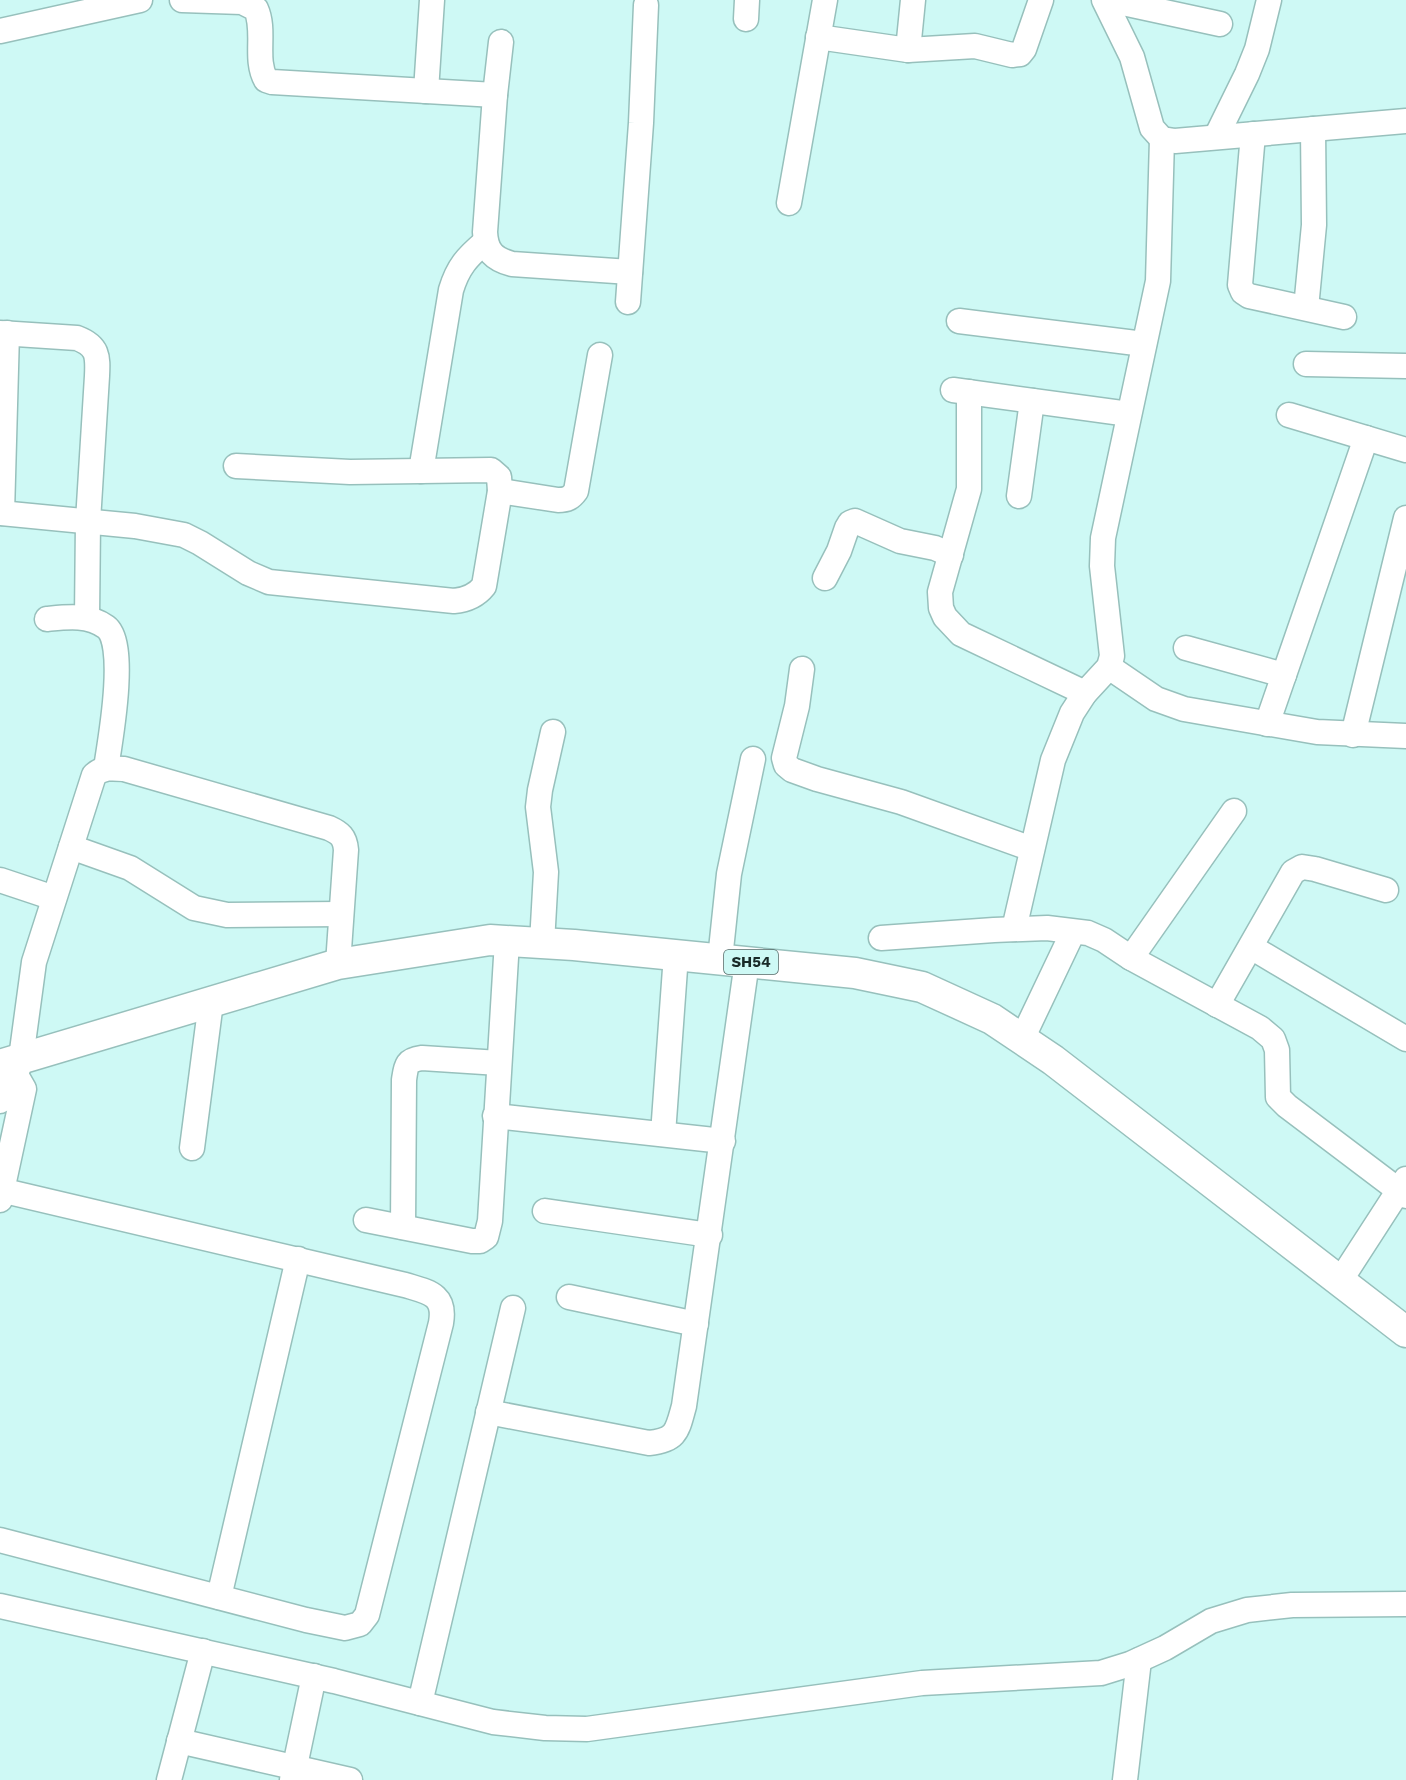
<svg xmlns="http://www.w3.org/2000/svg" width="1406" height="1780" font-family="'Work Sans',sans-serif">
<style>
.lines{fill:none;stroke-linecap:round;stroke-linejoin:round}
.minor-casing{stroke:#97c0bc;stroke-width:27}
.major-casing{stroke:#97c0bc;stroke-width:33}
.minor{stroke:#fff;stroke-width:24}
.major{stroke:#fff;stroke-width:30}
.labels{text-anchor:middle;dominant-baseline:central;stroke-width:6;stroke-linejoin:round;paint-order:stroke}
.shield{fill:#cef9f5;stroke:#4f6866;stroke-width:1.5}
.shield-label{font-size:15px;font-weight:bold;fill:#192a28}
</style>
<rect width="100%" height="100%" fill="#cef9f5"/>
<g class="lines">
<defs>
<g id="minor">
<path d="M182,0L242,2L256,9C266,31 254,59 266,80L272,82L495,95"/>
<polyline points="1104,0 1132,57 1152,128 1162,139 1175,141 1406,121"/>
<polyline points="1109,0 1220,24"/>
<polyline points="746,19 747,0"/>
<polyline points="0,31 140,0"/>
<polyline points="818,37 908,50 975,46 1012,55 1020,54 1024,49 1041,0"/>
<path d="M501,42L495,95L485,232C486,252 494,259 512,264L630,272"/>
<polyline points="908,50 913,0"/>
<polyline points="426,91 432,0"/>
<polyline points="1253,134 1240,285 1243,292 1249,296 1344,317"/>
<polyline points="1216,137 1247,74 1257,49 1269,0"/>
<polyline points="789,203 825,0"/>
<polyline points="628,302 641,123 646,5"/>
<polyline points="1306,308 1314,225 1313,129"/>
<polyline points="959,321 1144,344"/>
<path d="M0,333L77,338C98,346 98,356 97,376L88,521L87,618"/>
<polyline points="1306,364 1406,366"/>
<polyline points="953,390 1129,414"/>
<polyline points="969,392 969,489 940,592 941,608 945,617 961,634 1085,693"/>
<polyline points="1289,415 1406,450"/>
<path d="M421,471L451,290C458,267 467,257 485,242"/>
<path d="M500,491L558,500C567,500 571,498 576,491L600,355"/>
<polyline points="1019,496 1032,401"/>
<path d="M0,513L135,526L184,535L200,543L248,573L269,582L454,601C466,600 476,596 484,586L500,491L499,477L491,470L350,472L236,466"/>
<polyline points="2,513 7,333"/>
<polyline points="825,578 839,551 847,528 850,523 855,521 900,541 935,548 951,555"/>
<path d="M47,619C67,617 88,614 106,627C128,643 110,742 106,768"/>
<polyline points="1186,648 1284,675"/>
<polyline points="1109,667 1156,699 1184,709 1317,732 1406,736"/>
<polyline points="802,669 797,706 784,758 786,765 792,770 817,779 901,802 1032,849"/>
<polyline points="1267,724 1366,438"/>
<polyline points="1353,735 1406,518"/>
<polyline points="71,847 130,868 194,908 227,915 341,914"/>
<polyline points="0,880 54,898"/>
<polyline points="1014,929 1053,760 1072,713 1085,693 1109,667 1112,656 1102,566 1103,538 1158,281 1162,139"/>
<polyline points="881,938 994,930 1047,928 1088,933 1104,940 1131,958 1260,1028 1273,1039 1277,1050 1278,1097 1287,1106 1406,1196"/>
<polyline points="542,943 546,872 538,807 540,790 553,732"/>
<polyline points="1251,947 1406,1039"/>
<polyline points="1131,958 1234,811"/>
<polyline points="720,959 729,874 753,759"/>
<polyline points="1217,1005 1293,872 1302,867 1315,869 1386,890"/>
<polyline points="1022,1039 1073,932"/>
<path d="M0,1101L3,1087L16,1075L21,1058L34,962L94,775C103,767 112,768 124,769L329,828C340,833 345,837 346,850L338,964"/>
<polyline points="495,1116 723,1141"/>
<polyline points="663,1134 676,955"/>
<polyline points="192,1148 211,1002"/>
<path d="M0,1190L405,1285C428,1292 446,1294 441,1323L367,1615L360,1624L345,1628L306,1620L0,1540"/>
<polyline points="0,1200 24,1089 16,1075"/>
<polyline points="545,1211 710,1235"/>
<polyline points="366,1220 472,1241 480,1241 486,1237 490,1221 507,941"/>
<path d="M403,1227L404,1080C406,1066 406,1060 422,1058L499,1063"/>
<polyline points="1340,1281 1406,1179"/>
<polyline points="569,1297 696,1324"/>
<path d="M488,1412L649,1443C677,1440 677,1431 684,1406L747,962"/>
<polyline points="219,1597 298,1259"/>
<polyline points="0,1606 334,1681 493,1722 545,1728 587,1729 922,1683 1101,1673 1130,1664 1165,1648 1211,1621 1247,1610 1292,1605 1406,1604"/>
<polyline points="420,1703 513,1308"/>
<polyline points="179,1741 350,1780"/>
<polyline points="169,1780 203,1651"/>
<polyline points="292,1780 314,1676"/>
<polyline points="1125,1780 1139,1660"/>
</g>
<polyline id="major" points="0,1065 338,964 490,940 574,945 855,973 922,987 992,1019 1053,1060 1406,1332"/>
</defs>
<use href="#minor" class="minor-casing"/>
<use href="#major" class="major-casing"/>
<use href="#minor" class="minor"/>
<use href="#major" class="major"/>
</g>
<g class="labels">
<rect class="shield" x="724" y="950" width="54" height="24" rx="4.5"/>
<g class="shield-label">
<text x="751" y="962">SH54</text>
</g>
</g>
</svg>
